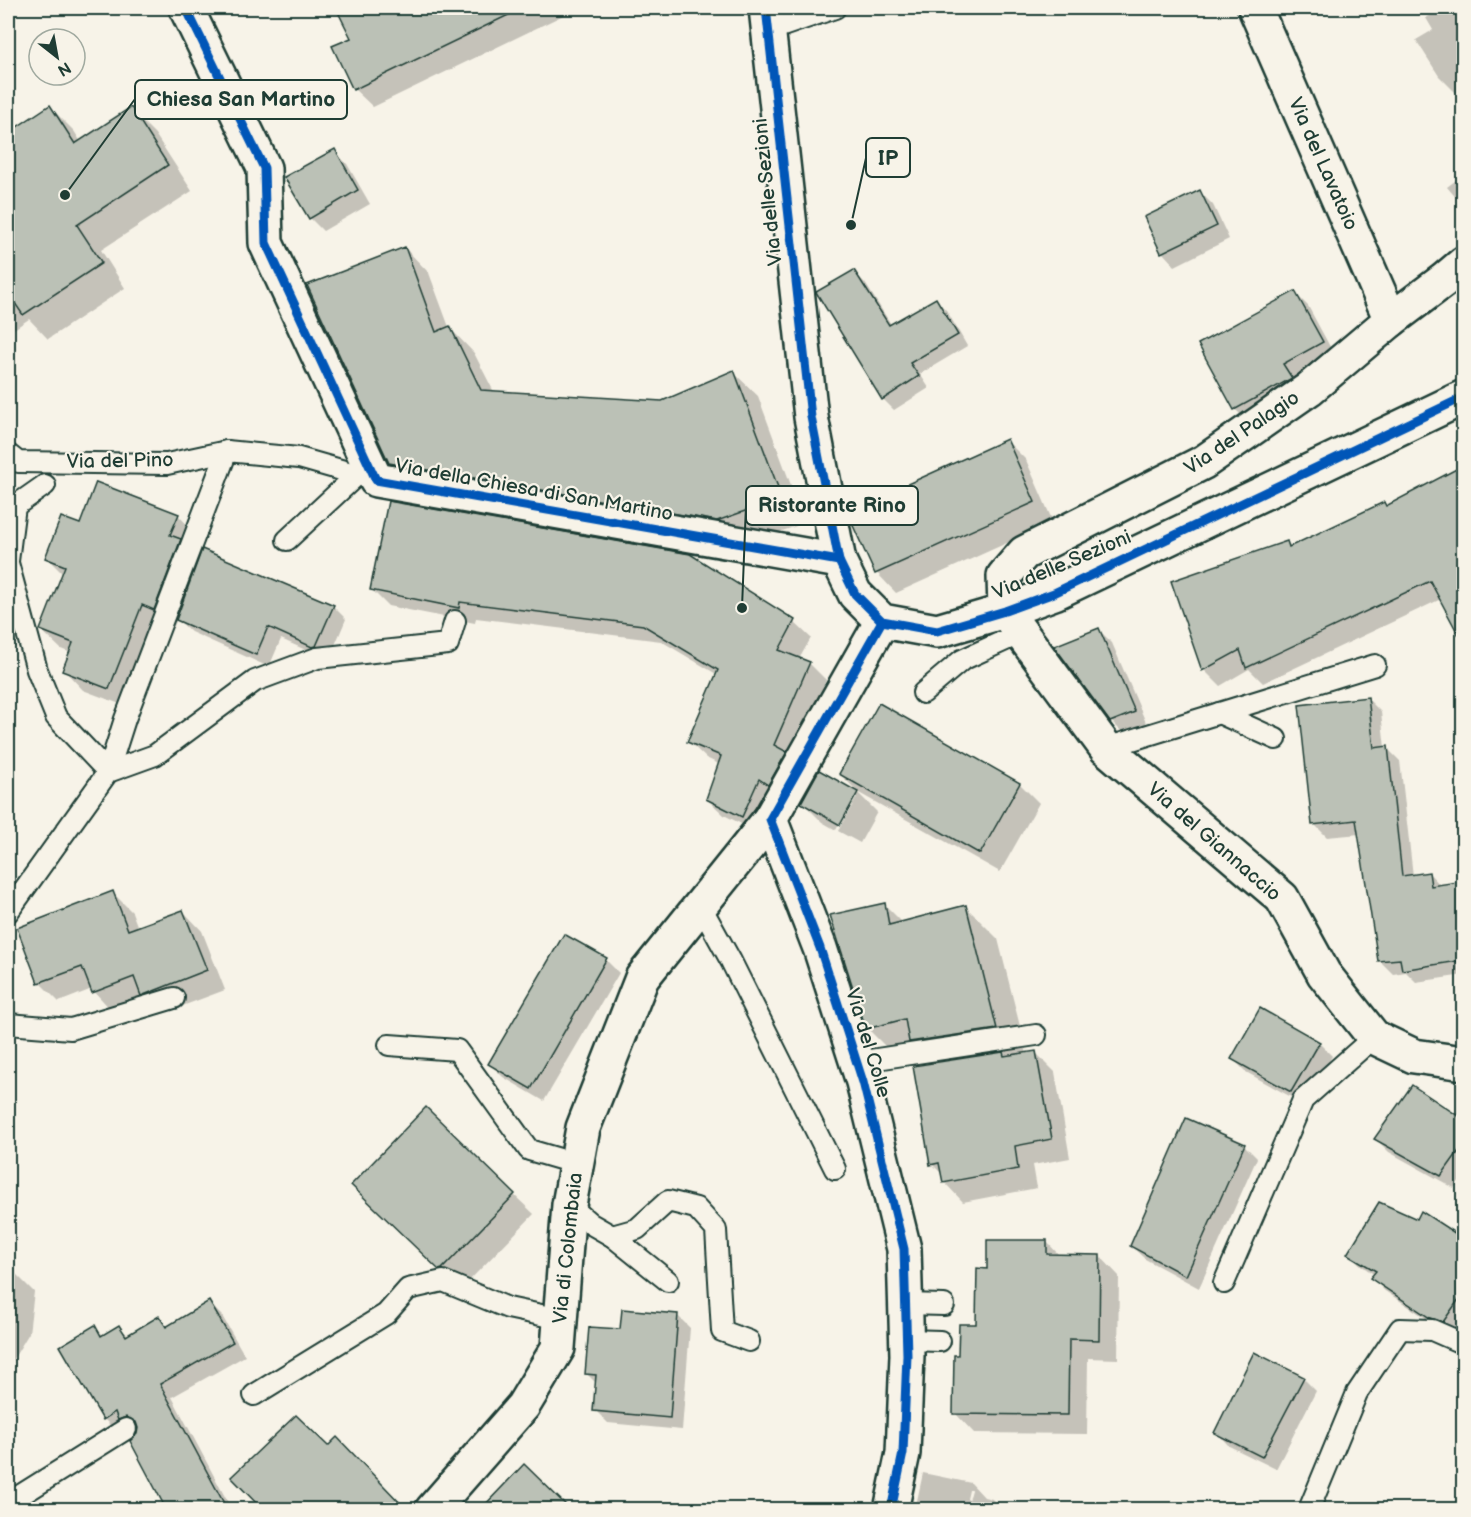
<svg xmlns="http://www.w3.org/2000/svg" width="1471" height="1517" font-family="'Balsamiq Sans',sans-serif">
<style>
.shadow{fill:#0003;fill-rule:evenodd}
.building{fill:#bbc1b6;stroke:#1f3d34;stroke-width:1.5}
.lines{fill:none;stroke-linecap:round;stroke-linejoin:round}
.lane-casing{stroke:#1f3d34;stroke-width:24}
.street-casing{stroke:#1f3d34;stroke-width:38}
.secondary-casing{stroke:#1f3d34;stroke-width:38}
.lane{stroke:#f7f3e8;stroke-width:20}
.street{stroke:#f7f3e8;stroke-width:33}
.secondary{stroke:#f7f3e8;stroke-width:33}
.cycleway-casing{stroke:#f7f3e8;stroke-width:13}
.cycleway{stroke:#0057b8;stroke-width:9}
.labels{text-anchor:middle;dominant-baseline:central;stroke-width:4.5;stroke-linejoin:round;paint-order:stroke}
.street-label{font-size:20px;fill:#1f3d34;stroke:#f7f3e8}
.leader{fill:none;stroke:#1f3d34;stroke-width:2}
.callout-dot{fill:#1f3d34;stroke:#f7f3e8;stroke-width:2}
.callout{fill:#f7f3e8;stroke:#1f3d34;stroke-width:2}
.callout-label{font-size:21px;text-anchor:middle;font-weight:bold;fill:#1f3d34}
</style>
<rect width="100%" height="100%" fill="#f7f3e8"/>
<filter id="ink" filterUnits="userSpaceOnUse"><feTurbulence type="fractalNoise" baseFrequency=".0167" numOctaves="2"/><feDisplacementMap in="SourceGraphic" scale="12" xChannelSelector="R" yChannelSelector="G"/><feConvolveMatrix kernelMatrix="1 2 1 2 8 2 1 2 1" color-interpolation-filters="sRGB"/></filter>
<g filter="url(#ink)">
<g class="shadow">
<polygon points="338,8 578,8 373,107 354,89 353,38"/>
<polygon points="1443,8 1464,8 1464,90 1457,94 1439,76 1416,40 1433,30 1426,18"/>
<polygon points="50,107 74,131 81,142 130,109 155,134 192,191 101,250 125,288 48,339 29,319 8,333 8,135"/>
<polygon points="334,151 347,164 370,204 323,231 310,218"/>
<polygon points="1464,174 1464,207 1447,187"/>
<polygon points="1200,192 1213,205 1229,239 1175,266 1162,252"/>
<polygon points="405,248 429,273 449,327 474,353 494,392 663,403 733,372 758,396 805,523 742,545 415,487 390,462"/>
<polygon points="854,272 865,283 892,326 936,300 947,311 967,346 920,374 929,388 894,410 883,399"/>
<polygon points="1295,293 1308,306 1335,356 1295,377 1304,392 1248,422 1235,409"/>
<polygon points="1007,441 1026,460 1053,522 896,593 877,573 851,518"/>
<polygon points="1387,507 1441,599 1263,683 1249,669 1220,686 1204,670 1173,582 1287,542 1292,547"/>
<polygon points="178,515 197,535 190,551 200,561 333,606 346,619 329,659 326,659 281,639 269,667 191,632 177,619 173,628 162,623 128,707 83,690 64,670 71,653 61,649 41,630 63,574 47,558 81,526"/>
<polygon points="689,555 794,622 811,638 799,659 809,663 826,680 759,833 724,815 707,799 719,764 706,758 689,742 718,675 661,641 476,618 475,623 388,606 372,590"/>
<polygon points="1099,630 1112,643 1147,725 1125,735 1111,721"/>
<polygon points="1368,699 1381,712 1385,748 1387,748 1400,761 1413,876 1429,873 1441,886 1464,882 1464,975 1416,982 1406,972 1393,974 1380,961 1360,834 1327,837 1314,824"/>
<polygon points="880,705 1020,784 1039,803 1000,872 859,793 840,774"/>
<polygon points="820,772 858,793 877,812 860,843 838,831 857,797 854,797 836,830 822,822 803,803"/>
<polygon points="113,893 132,912 138,928 183,911 202,931 225,990 161,1014 146,999 113,1012 92,989 59,1002 39,982 19,929"/>
<polygon points="884,904 903,923 966,907 998,939 1027,1054 1035,1052 1055,1072 1070,1158 1033,1165 1037,1188 963,1202 944,1182 943,1175 932,1164 933,1064 924,1055 900,1061 867,1028"/>
<polygon points="606,960 619,973 544,1101 503,1077 490,1064"/>
<polygon points="1319,1043 1332,1056 1304,1104 1246,1072 1233,1059"/>
<polygon points="1464,1122 1464,1175 1454,1188 1389,1152 1376,1139"/>
<polygon points="1244,1145 1257,1158 1199,1288 1145,1259 1131,1246"/>
<polygon points="514,1195 534,1214 462,1288 372,1204"/>
<polygon points="1464,1240 1464,1323 1456,1334 1444,1330 1385,1291 1372,1278 1375,1275 1362,1266 1349,1254"/>
<polygon points="1047,1242 1060,1256 1100,1256 1119,1276 1118,1359 1088,1358 1087,1434 974,1433 955,1413 960,1357 977,1326 989,1270"/>
<polygon points="8,1271 15,1273 34,1292 29,1333 8,1368"/>
<polygon points="209,1303 222,1316 245,1356 172,1397 232,1510 168,1510 132,1441 138,1435 139,1430 117,1432 104,1419 95,1327 104,1336 119,1327 129,1336 159,1318 168,1327"/>
<polygon points="677,1315 690,1328 682,1430 608,1423 595,1410 597,1384 587,1374 621,1331"/>
<polygon points="1303,1378 1316,1391 1276,1469 1229,1446 1216,1432"/>
<polygon points="328,1449 356,1458 405,1510 265,1510 233,1477"/>
<polygon points="524,1467 568,1510 483,1510"/>
<path d="M923,1473L971,1483L984,1497L992,1499L1002,1510H915ZM969,1490H972L969,1500L967,1499Z"/>
<polygon points="84,1504 90,1510 79,1510"/>
</g>
<g class="building">
<polygon points="336,8 523,8 353,90 332,46 351,38"/>
<polygon points="50,105 75,144 131,107 168,165 77,225 102,263 23,315 8,293 8,133"/>
<polygon points="335,149 358,190 309,219 284,177"/>
<polygon points="1200,190 1217,226 1161,253 1144,217"/>
<polygon points="405,247 436,332 450,326 481,390 662,401 734,370 782,498 717,521 389,463 307,285"/>
<polygon points="854,270 889,325 936,298 958,335 910,363 919,376 882,400 816,292"/>
<polygon points="1295,291 1323,342 1283,364 1292,378 1234,410 1198,344"/>
<polygon points="1007,439 1035,502 875,574 850,519 848,511"/>
<polygon points="1464,465 1464,645 1430,581 1246,668 1240,650 1202,671 1171,581 1287,541 1289,547 1384,502 1386,506"/>
<polygon points="96,482 179,514 170,535 181,539 154,610 142,605 109,689 62,671 73,643 40,630 65,566 45,558 61,517 80,524"/>
<polygon points="388,501 690,554 795,620 779,650 810,662 774,745 787,752 768,785 759,779 742,817 706,799 721,756 687,742 718,670 643,625 460,602 459,608 370,590"/>
<polygon points="202,549 334,605 316,646 312,647 268,627 256,655 176,620"/>
<polygon points="1099,628 1135,712 1110,722 1054,646"/>
<polygon points="1368,697 1374,748 1388,746 1402,876 1429,872 1431,886 1464,881 1464,960 1402,970 1400,959 1378,961 1356,820 1312,825 1299,705"/>
<polygon points="879,703 1020,783 980,854 839,774"/>
<polygon points="819,770 858,792 840,825 801,803"/>
<polygon points="113,891 128,930 183,910 207,970 141,996 134,977 92,993 82,967 38,983 17,928"/>
<polygon points="885,903 889,925 966,905 997,1029 909,1042 905,1019 866,1029 830,915"/>
<polygon points="564,934 607,958 531,1089 488,1064"/>
<polygon points="1260,1008 1320,1042 1291,1092 1231,1059"/>
<polygon points="1036,1051 1052,1139 1015,1146 1018,1169 943,1183 939,1163 930,1165 913,1066 1003,1052 1004,1056"/>
<polygon points="1412,1085 1464,1120 1464,1144 1441,1176 1374,1139"/>
<polygon points="426,1107 515,1194 442,1269 439,1270 351,1185"/>
<polygon points="1186,1118 1245,1144 1186,1276 1130,1246"/>
<polygon points="1379,1202 1417,1219 1421,1211 1464,1239 1464,1292 1443,1322 1430,1318 1370,1278 1376,1271 1347,1254"/>
<polygon points="987,1240 1047,1240 1047,1254 1100,1255 1099,1340 1069,1339 1068,1415 953,1414 954,1355 958,1355 959,1324 976,1324 977,1268 987,1269"/>
<polygon points="209,1301 233,1342 160,1384 227,1509 166,1509 130,1441 137,1434 138,1428 136,1422 126,1417 118,1420 115,1412 103,1420 60,1346 95,1325 101,1336 119,1325 126,1336 159,1316 166,1327"/>
<polygon points="622,1309 678,1314 670,1418 593,1411 596,1375 585,1374 589,1327 620,1329"/>
<polygon points="1254,1352 1304,1377 1262,1457 1214,1433"/>
<polygon points="296,1415 328,1446 337,1437 406,1509 262,1509 231,1477"/>
<polygon points="524,1464 570,1509 481,1509"/>
</g>
<g class="lines">
<defs>
<g id="lane">
<polyline points="768,31 835,8"/>
<polyline points="8,454 18,462 167,464 227,451 299,458 376,480"/>
<polyline points="287,540 357,475"/>
<polyline points="8,561 15,506 45,485"/>
<polyline points="8,563 37,670 56,717 108,772 155,755 255,681 317,658 448,644 455,621"/>
<polyline points="923,693 962,660 1021,633"/>
<polyline points="1219,713 1276,739"/>
<polyline points="1106,748 1375,665"/>
<polyline points="700,905 731,961 835,1169"/>
<polyline points="8,912 108,772 125,719 227,451"/>
<polyline points="8,1024 71,1029 174,998"/>
<polyline points="389,1045 457,1050 529,1150 577,1164"/>
<polyline points="857,1062 1036,1035"/>
<polyline points="569,1205 591,1224 612,1236 637,1229 668,1201 696,1208 716,1230 722,1331 749,1341"/>
<polyline points="612,1236 668,1281"/>
<polyline points="1224,1283 1303,1100 1374,1037"/>
<polyline points="906,1304 944,1305"/>
<polyline points="907,1340 940,1341"/>
<polyline points="254,1395 386,1314 408,1289 443,1281 508,1308 560,1319"/>
<polyline points="8,1503 126,1429"/>
<polyline points="1310,1507 1357,1393 1400,1329 1432,1330 1464,1344"/>
</g>
<g id="street">
<polyline points="186,8 264,168 266,243 376,480 839,561"/>
<polyline points="1255,8 1391,320"/>
<polyline points="1464,263 1444,280 1391,320 1309,389 1204,462 1024,553 1004,576 1005,611 1106,748 1282,898 1324,974 1374,1037 1414,1056 1464,1063"/>
<polyline points="882,621 770,819 820,948 863,1082 904,1249 907,1355 903,1453 891,1510"/>
<polyline points="432,1510 523,1406 558,1348 569,1205 583,1128 642,978 770,819"/>
</g>
<polyline id="secondary" points="766,8 811,417 839,561 855,594 882,621 937,631 1005,611 1054,593 1464,397"/>
</defs>
<use href="#lane" class="lane-casing"/>
<use href="#street" class="street-casing"/>
<use href="#secondary" class="secondary-casing"/>
<use href="#lane" class="lane"/>
<use href="#street" class="street"/>
<use href="#secondary" class="secondary"/>
<defs>
<g id="cycleway">
<polyline points="186,8 264,168 266,243 376,480 839,561"/>
<polyline points="766,8 811,417 839,561 855,594 882,621 937,631 1005,611 1054,593 1464,397"/>
<polyline points="882,621 770,819 820,948 863,1082 904,1249 907,1355 903,1453 891,1510"/>
</g>
</defs>
<use href="#cycleway" class="cycleway-casing"/>
<use href="#cycleway" class="cycleway"/>
</g>
</g>
<g class="labels">
<g class="street-label">
<text transform="translate(1323 164) rotate(66)">Via del Lavatoio</text>
<text transform="translate(768 192) rotate(-96)">Via delle Sezioni</text>
<text transform="translate(1242 433) rotate(-34)">Via del Palagio</text>
<text transform="translate(120 461) rotate(-1)">Via del Pino</text>
<text transform="translate(534 490) rotate(10)">Via della Chiesa di San Martino</text>
<text transform="translate(1062 565) rotate(-23)">Via delle Sezioni</text>
<text transform="translate(1214 842) rotate(41)">Via del Giannaccio</text>
<text transform="translate(868 1043) rotate(73)">Via del Colle</text>
<text transform="translate(568 1248) rotate(-84)">Via di Colombaia</text>
</g>
</g>
<path class="leader" d="M65 195L135 99M851 225L866 158M742 608L746 505"/>
<g class="callout-dot">
<circle cx="65" cy="195" r="6"/>
<circle cx="851" cy="225" r="6"/>
<circle cx="742" cy="608" r="6"/>
</g>
<g class="callout">
<rect x="135" y="80" width="212" height="39" rx="6"/>
<rect x="866" y="138" width="44" height="39" rx="6"/>
<rect x="746" y="486" width="172" height="39" rx="6"/>
</g>
<g class="callout-label">
<text x="241" y="106">Chiesa San Martino</text>
<text x="888" y="165">IP</text>
<text x="832" y="512">Ristorante Rino</text>
</g>
<rect width="1471" height="1517" fill="none" stroke="#f7f3e8" stroke-width="30"/>
<rect x="15" y="15" width="1441" height="1487" fill="none" stroke="#1f3d34" stroke-width="2" filter="url(#ink)"/>
<g transform="translate(57 57) rotate(149)"><circle r="28" fill="#f7f3e8" stroke="#a1aaa0" stroke-width="1.5"/>
<path d="M0-4.5L10 22L0 15L-10 22Z" fill="#1f3d34"/>
<text y="-9" font-size="16" font-weight="bold" text-anchor="middle" fill="#1f3d34">N</text>
</g>
</svg>
